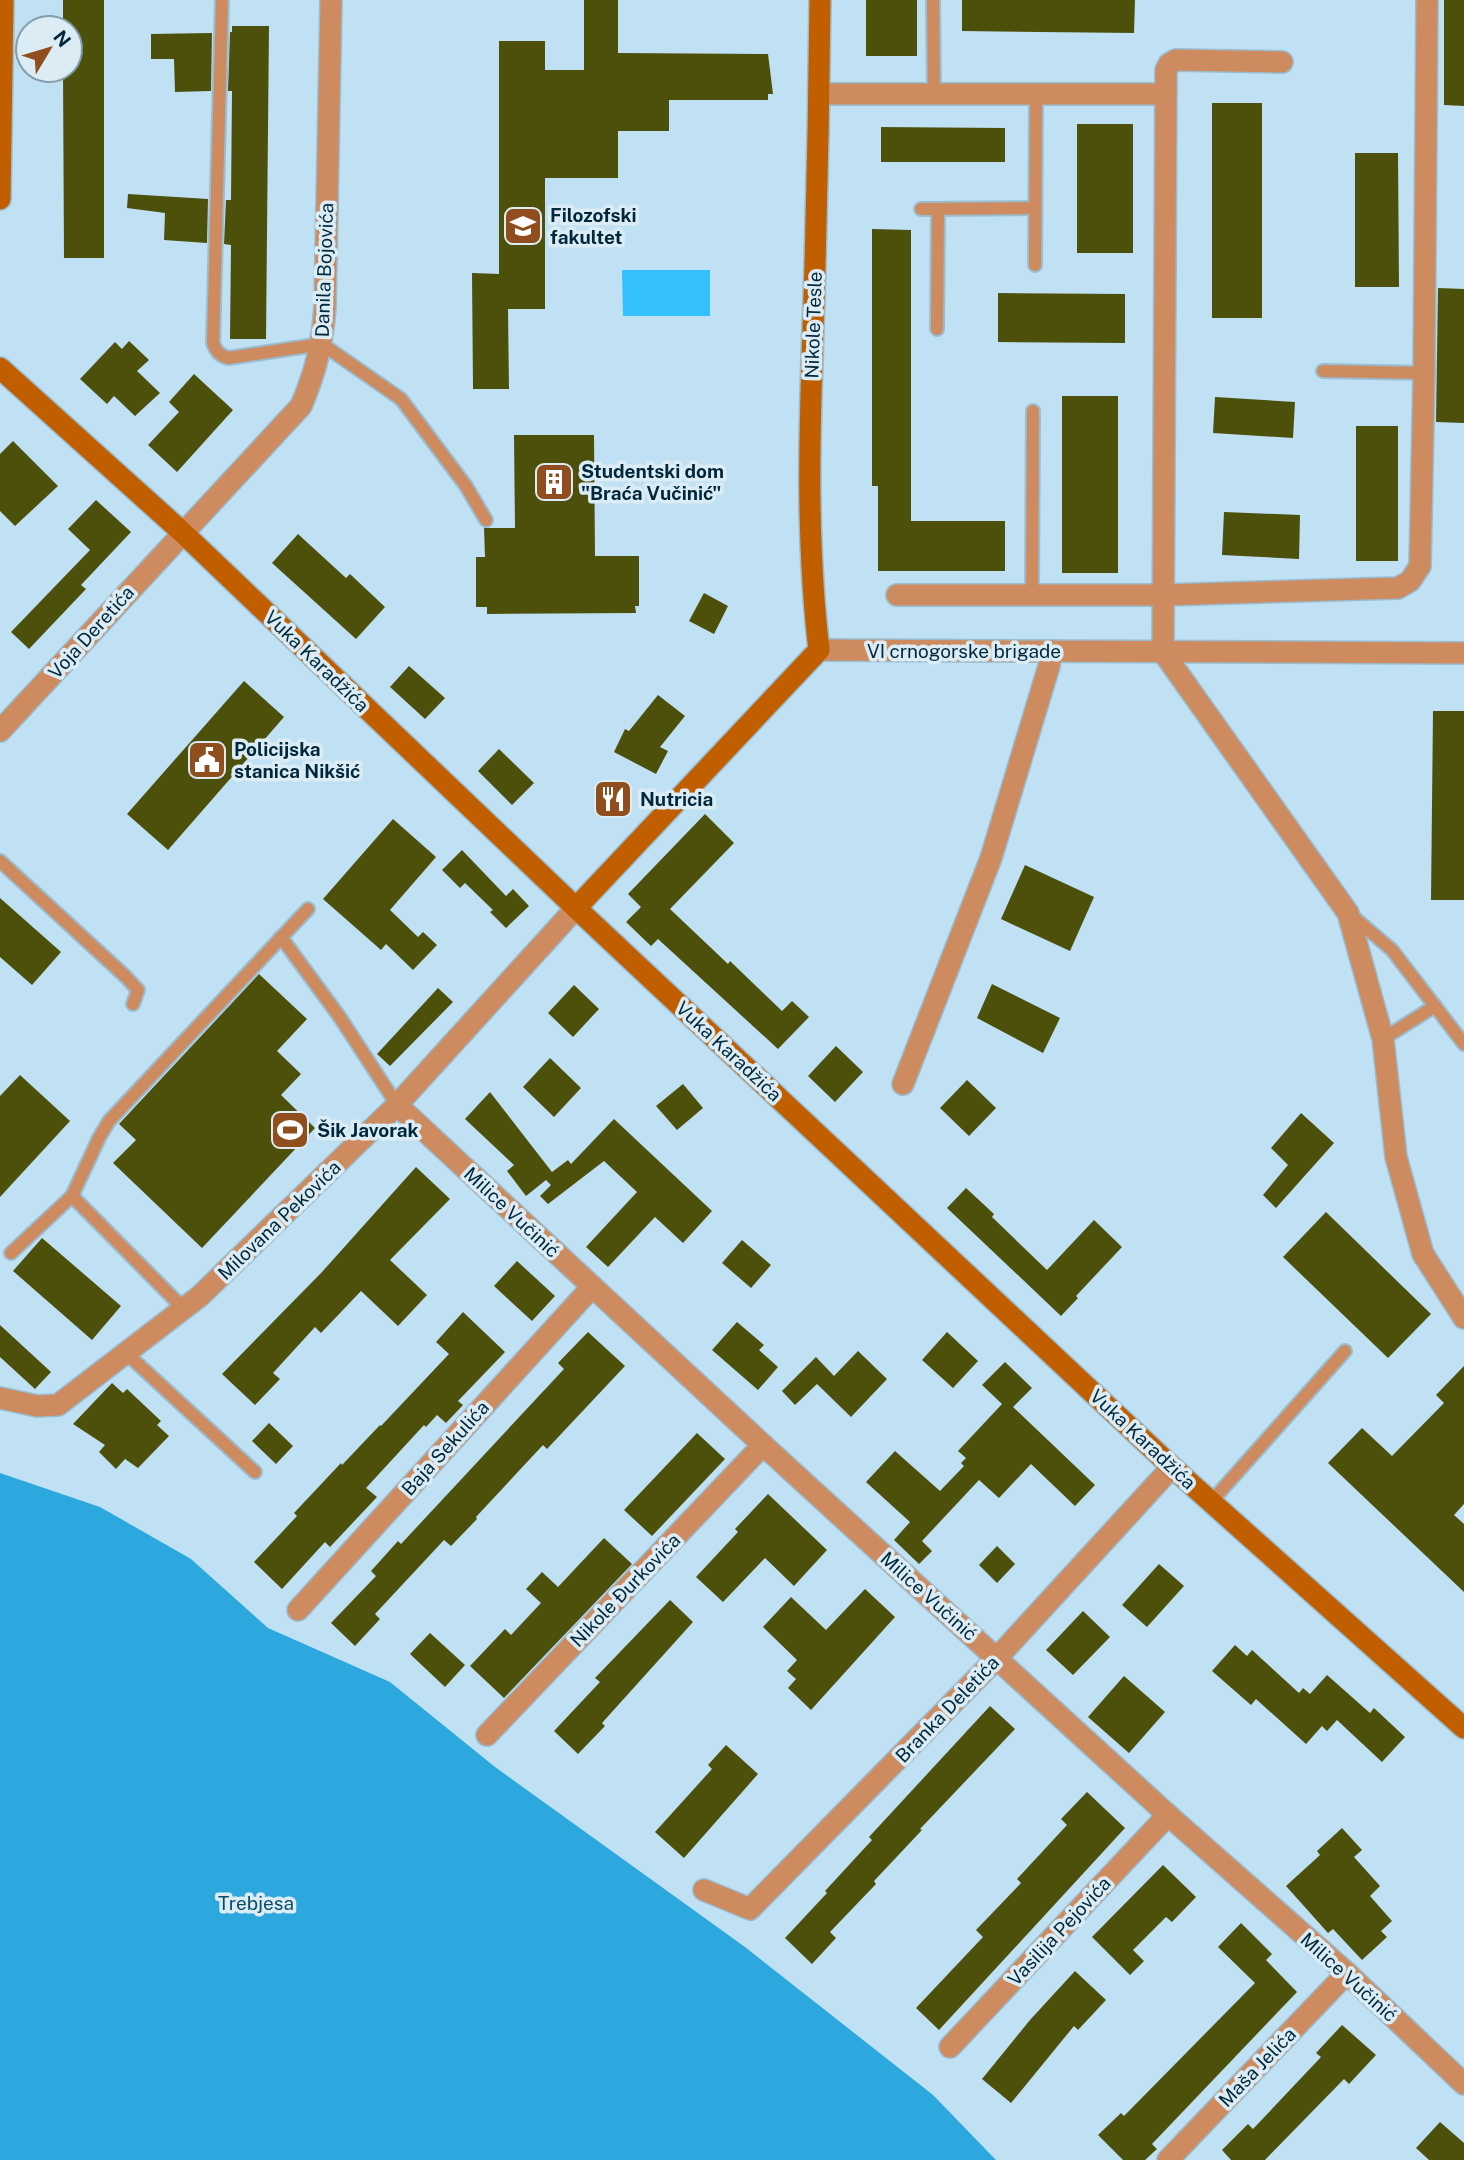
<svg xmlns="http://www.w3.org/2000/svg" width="1464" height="2160" font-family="'Public Sans',sans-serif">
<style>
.green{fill:#33c0fd}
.forest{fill:#2ca8de}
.building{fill:#4d500b}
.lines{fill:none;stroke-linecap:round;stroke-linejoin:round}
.lane-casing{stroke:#9abccf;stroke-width:16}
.street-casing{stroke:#9abccf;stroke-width:24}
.secondary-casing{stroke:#9abccf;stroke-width:24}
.lane{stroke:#ce8b60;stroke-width:12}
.street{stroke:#ce8b60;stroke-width:21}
.secondary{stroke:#c15e00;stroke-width:21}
.labels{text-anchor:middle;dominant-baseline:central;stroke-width:7;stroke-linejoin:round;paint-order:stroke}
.poi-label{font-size:19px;font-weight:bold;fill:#00283a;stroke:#dbecf5;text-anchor:start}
.street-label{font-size:19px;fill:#00283a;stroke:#dbecf5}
.park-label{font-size:19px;fill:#084c68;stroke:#dbecf5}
</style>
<rect width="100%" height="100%" fill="#c0e1f4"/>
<polygon class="green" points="622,270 710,270 710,316 623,316"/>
<polygon class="forest" points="0,1473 100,1507 191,1559 268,1628 390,1682 495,1767 745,1947 933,2095 996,2160 0,2160"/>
<g class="building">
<polygon points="63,0 104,0 104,258 64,258 63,70 70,70 70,28 63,28"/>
<polygon points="584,0 618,0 618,53 768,54 773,94 768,94 768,100 669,100 669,131 618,131 618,178 545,178 545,309 508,309 509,389 473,389 472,273 499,274 499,41 545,41 545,70 584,70"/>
<rect x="866" y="0" width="51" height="56"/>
<polygon points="962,0 1135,0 1134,33 962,31"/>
<polygon points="1444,0 1464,0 1464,106 1444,105"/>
<polygon points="232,26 269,26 266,339 230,339 231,245 224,244 226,200 231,200 232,91 228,91 230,32 232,32"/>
<polygon points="212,33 211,91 175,92 174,59 151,59 151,34"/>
<rect x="1212" y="103" width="50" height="215"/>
<rect x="1077" y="124" width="56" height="129"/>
<polygon points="881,127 1005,128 1005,162 881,162"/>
<polygon points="1355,153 1398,153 1399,287 1355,287"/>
<polygon points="128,194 208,199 207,243 164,240 165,213 127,208"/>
<polygon points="872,229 911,230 911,521 1005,521 1005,571 878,571 878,486 872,486"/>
<polygon points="1438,288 1464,289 1464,423 1436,422"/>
<polygon points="998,293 1125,294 1125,343 998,342"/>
<polygon points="129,341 149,360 137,371 160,393 135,416 114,396 107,404 80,379 115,342 122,349"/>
<polygon points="194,374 233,410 177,472 148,445 179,412 169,402"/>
<rect x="1062" y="396" width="56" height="177"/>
<polygon points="1215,397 1295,402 1293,438 1213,433"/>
<rect x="1356" y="426" width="42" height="135"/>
<polygon points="514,435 594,435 595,556 639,556 639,606 635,606 636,613 487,614 487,607 476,607 476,557 485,557 484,528 515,528"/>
<polygon points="13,441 58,486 15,526 0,511 0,454"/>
<polygon points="96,500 131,532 81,585 86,589 29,649 11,632 90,550 68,529"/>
<polygon points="1224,512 1300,515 1299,559 1222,555"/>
<polygon points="298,534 346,578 350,574 385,607 356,639 272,563"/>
<polygon points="704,593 728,606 714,634 689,621"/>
<polygon points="409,666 445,698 425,719 390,687"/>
<polygon points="244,681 284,717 168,850 127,814"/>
<polygon points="658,695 685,716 660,747 668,751 656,774 614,752 625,729 629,731"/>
<polygon points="1433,711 1464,711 1464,900 1431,900"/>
<polygon points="499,749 534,783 512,805 478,771"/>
<polygon points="705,814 734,843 670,909 728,964 730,961 782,1011 792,1001 809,1017 778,1049 658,939 651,946 626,922 641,907 628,894"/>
<polygon points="393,819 436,857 390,910 418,937 423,932 437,945 413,970 386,944 381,950 323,899"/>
<polygon points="462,850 506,896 513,889 529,906 506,928 490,912 493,910 465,883 460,888 442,870"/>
<polygon points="1025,865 1094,897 1070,951 1001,919"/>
<polygon points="0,898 61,952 32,985 0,957"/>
<polygon points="259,974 307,1019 277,1051 301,1074 281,1095 315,1128 202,1248 113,1163 136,1140 119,1124"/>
<polygon points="992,984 1060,1018 1043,1053 977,1018"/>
<polygon points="574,985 599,1009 573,1037 548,1013"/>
<polygon points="438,988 453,1002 390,1066 377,1054"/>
<polygon points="836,1046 863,1072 835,1102 808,1076"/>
<polygon points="550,1058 581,1088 554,1117 523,1087"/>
<polygon points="20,1075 70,1121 0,1197 0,1096"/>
<polygon points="967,1080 996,1108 969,1136 940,1108"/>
<polygon points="683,1084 703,1108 677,1130 656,1106"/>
<polygon points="490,1092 552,1172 568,1160 571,1164 614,1119 712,1211 683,1243 655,1217 608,1267 586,1247 637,1192 604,1161 548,1204 540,1196 551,1185 546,1180 526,1196 507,1171 514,1165 465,1119"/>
<polygon points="1301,1113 1334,1143 1276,1208 1263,1195 1288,1165 1271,1148"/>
<polygon points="416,1167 450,1199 390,1260 427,1295 398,1326 361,1291 321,1333 315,1327 273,1373 280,1379 255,1405 222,1374 322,1272"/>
<polygon points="966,1188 994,1214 992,1217 1047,1270 1094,1220 1122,1247 1076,1296 1078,1298 1061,1316 947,1208"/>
<polygon points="1326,1212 1431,1314 1388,1358 1283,1257"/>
<polygon points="42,1238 121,1306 92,1340 13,1271"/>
<polygon points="742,1240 771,1265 751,1288 722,1263"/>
<polygon points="517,1261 555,1296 532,1321 494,1286"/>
<polygon points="463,1312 505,1352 458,1401 463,1405 446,1423 437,1415 426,1427 424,1425 366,1488 377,1497 330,1547 325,1542 282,1589 254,1562 297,1516 294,1513 341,1463 342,1465 380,1425 381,1426 449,1354 436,1342"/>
<polygon points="737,1322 764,1345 759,1350 778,1367 758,1390 712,1350"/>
<polygon points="0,1325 51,1372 35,1389 0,1357"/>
<polygon points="588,1332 625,1366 547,1449 543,1445 476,1517 477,1519 451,1546 444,1540 375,1614 380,1619 355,1646 331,1623 376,1576 371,1571 398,1541 401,1544 564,1369 558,1363"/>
<polygon points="947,1332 978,1361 953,1388 922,1360"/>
<polygon points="858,1351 887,1379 851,1417 817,1384 795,1405 782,1391 816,1357 834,1376"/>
<polygon points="1005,1362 1032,1388 1013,1407 1095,1485 1075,1506 1031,1464 999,1498 979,1480 922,1541 932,1551 919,1564 894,1540 910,1522 866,1482 895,1451 940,1491 964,1466 961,1463 966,1458 958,1451 1002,1404 982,1385"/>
<polygon points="1464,1366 1464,1504 1454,1515 1464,1524 1464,1592 1328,1463 1362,1428 1392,1456 1444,1403 1436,1395"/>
<polygon points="112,1383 123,1393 127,1389 161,1421 157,1425 169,1436 138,1468 125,1459 116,1469 99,1452 105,1445 73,1424"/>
<polygon points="269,1423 293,1446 276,1464 252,1441"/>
<polygon points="697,1433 725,1459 652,1536 624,1510"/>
<polygon points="768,1494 827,1550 794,1586 765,1558 723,1602 696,1577 738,1532 735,1529"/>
<polygon points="604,1538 632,1564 504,1698 470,1666 505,1629 511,1635 541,1603 526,1589 542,1572 558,1587"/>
<polygon points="997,1546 1015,1564 997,1583 979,1565"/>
<polygon points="1159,1564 1184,1586 1147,1627 1122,1605"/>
<polygon points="865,1589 895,1617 811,1710 788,1688 796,1679 787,1671 797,1660 763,1627 791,1597 826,1630"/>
<polygon points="670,1600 693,1622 602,1723 605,1726 578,1754 554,1731 600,1682 595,1678"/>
<polygon points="1083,1611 1110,1637 1073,1675 1046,1650"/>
<polygon points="430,1633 465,1665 445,1687 410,1654"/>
<polygon points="1235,1645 1247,1656 1252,1650 1299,1693 1303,1688 1310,1694 1327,1675 1370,1713 1374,1708 1405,1737 1382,1762 1337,1720 1327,1731 1322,1726 1306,1744 1256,1699 1251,1705 1212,1671"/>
<polygon points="1124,1676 1165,1712 1129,1753 1088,1717"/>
<polygon points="990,1706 1015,1729 920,1829 922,1830 874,1881 876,1884 830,1932 836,1938 812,1964 785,1938 827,1893 825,1891 872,1840 869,1837"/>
<polygon points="726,1745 758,1774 684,1858 655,1832 712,1769 708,1765"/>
<polygon points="1087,1792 1125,1828 939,2030 916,2008 983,1937 976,1930 1021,1883 1017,1879 1067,1825 1061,1819"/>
<polygon points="1342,1828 1362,1850 1354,1857 1380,1886 1370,1896 1392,1921 1381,1931 1387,1937 1362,1960 1333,1929 1328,1933 1286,1886 1320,1855 1317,1851"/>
<polygon points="1163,1865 1196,1897 1172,1922 1166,1917 1133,1950 1144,1961 1130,1975 1092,1937"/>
<polygon points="1241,1923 1272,1954 1266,1960 1297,1992 1152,2144 1157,2149 1145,2160 1123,2160 1098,2135 1121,2113 1124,2116 1255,1983 1218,1947"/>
<polygon points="1075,1971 1106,2000 1078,2030 1074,2026 1011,2103 982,2079 1030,2020"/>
<polygon points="1342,2025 1376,2055 1349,2084 1344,2079 1265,2160 1231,2160 1222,2150 1248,2124 1253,2129 1321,2057 1316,2053"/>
<polygon points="1440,2122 1464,2143 1464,2160 1429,2160 1416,2148"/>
</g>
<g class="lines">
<defs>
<g id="lane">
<path d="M222,0L213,343C216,351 219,355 228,358L322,344L401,399L466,486L486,520"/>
<polyline points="933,0 934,94"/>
<polyline points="921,209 1035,208"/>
<polyline points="1035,265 1036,93"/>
<polyline points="937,329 938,209"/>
<polyline points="1323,371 1424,373"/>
<polyline points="1032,595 1033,411"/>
<polyline points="0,861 126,977 138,990 133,1004"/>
<polyline points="1351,915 1392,950 1464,1044"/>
<polyline points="281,937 339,1016 397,1105"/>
<polyline points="1383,1039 1435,1006"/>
<polyline points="72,1196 184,1309"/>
<polyline points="11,1253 72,1196 99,1138 109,1121 308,909"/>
<polyline points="126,1353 255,1472"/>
<polyline points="1211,1502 1345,1351"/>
</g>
<g id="street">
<polyline points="1282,62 1176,60 1169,64 1166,70 1163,652 1348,913 1383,1039 1396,1157 1423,1254 1464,1318"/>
<polyline points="820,94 1166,94"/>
<polyline points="897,595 1163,595 1398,588 1410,581 1420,566 1424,373 1427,0"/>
<polyline points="819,650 1464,653"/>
<path d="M0,731L301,406C316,371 322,345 325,307L331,0"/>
<polyline points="903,1084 991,858 1049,666 1051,651"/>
<polyline points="397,1105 763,1445 1168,1815 1347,1973 1464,2084"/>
<polyline points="0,1398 37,1406 58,1405 200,1296 397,1105 576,908"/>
<polyline points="298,1610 592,1287"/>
<polyline points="487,1735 763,1445"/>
<polyline points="704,1890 750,1909 997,1658 1172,1467"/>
<polyline points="950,2047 1168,1815"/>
<polyline points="1168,2160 1347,1973"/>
</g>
<g id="secondary">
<polyline points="0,199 3,0"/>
<polyline points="0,368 182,532 576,908 1172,1467 1464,1728"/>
<path d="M576,908L819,650C805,533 810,416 814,299C817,199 819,100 820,0"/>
</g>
</defs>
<use href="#lane" class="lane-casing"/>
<use href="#street" class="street-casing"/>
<use href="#secondary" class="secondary-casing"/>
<use href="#lane" class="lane"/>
<use href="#street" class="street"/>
<use href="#secondary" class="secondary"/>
</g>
<defs>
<symbol id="university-square" viewBox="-11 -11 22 22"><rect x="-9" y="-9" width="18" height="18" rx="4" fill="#904d1d" stroke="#dbecf5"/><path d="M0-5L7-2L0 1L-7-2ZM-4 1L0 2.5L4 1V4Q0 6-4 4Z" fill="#fff"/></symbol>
<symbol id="building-square" viewBox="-11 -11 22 22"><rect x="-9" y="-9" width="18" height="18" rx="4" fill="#904d1d" stroke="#dbecf5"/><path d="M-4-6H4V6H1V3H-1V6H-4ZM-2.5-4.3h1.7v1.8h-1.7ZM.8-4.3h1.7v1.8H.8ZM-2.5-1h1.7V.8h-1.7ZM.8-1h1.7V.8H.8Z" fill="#fff"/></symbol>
<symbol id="civic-square" viewBox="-11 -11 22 22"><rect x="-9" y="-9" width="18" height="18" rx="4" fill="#904d1d" stroke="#dbecf5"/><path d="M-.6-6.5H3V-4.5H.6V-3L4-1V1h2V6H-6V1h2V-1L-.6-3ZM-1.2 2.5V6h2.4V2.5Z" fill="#fff"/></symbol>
<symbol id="restaurant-square" viewBox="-11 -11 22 22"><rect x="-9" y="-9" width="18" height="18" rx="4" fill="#904d1d" stroke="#dbecf5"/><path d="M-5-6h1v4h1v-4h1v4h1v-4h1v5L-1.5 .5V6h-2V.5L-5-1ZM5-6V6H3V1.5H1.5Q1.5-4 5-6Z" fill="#fff"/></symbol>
<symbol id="stadium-square" viewBox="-11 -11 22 22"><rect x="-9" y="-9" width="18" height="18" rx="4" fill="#904d1d" stroke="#dbecf5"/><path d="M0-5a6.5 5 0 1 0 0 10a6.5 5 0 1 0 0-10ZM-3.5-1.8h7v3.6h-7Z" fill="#fff"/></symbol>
</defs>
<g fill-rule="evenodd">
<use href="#university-square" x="501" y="204" width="44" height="44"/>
<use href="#building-square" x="532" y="460" width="44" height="44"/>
<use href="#civic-square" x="185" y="738" width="44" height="44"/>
<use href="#restaurant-square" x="591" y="777" width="44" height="44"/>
<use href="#stadium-square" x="268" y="1108" width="44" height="44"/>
</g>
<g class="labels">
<g class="poi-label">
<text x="550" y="215">Filozofski<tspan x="550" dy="22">fakultet</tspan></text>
<text x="581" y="471">Studentski dom<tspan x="581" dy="22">"Braća Vučinić"</tspan></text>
<text x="234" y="749">Policijska<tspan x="234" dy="22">stanica Nikšić</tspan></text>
<text x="640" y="799">Nutricia</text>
<text x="317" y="1130">Šik Javorak</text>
</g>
<g class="street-label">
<text transform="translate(324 270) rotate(-88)">Danila Bojovića</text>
<text transform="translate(813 325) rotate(-88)">Nikole Tesle</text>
<text transform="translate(91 632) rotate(-48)">Voja Deretića</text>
<text x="964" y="651">VI crnogorske brigade</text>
<text transform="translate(317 661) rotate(44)">Vuka Karadžića</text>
<text transform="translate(729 1051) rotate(43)">Vuka Karadžića</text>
<text transform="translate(512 1212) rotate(43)">Milice Vučinić</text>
<text transform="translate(279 1220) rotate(-44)">Milovana Pekovića</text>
<text transform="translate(1143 1439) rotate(43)">Vuka Karadžića</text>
<text transform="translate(445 1448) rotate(-48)">Baja Sekulića</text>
<text transform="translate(625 1590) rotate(-46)">Nikole Đurkovića</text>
<text transform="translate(929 1596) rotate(42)">Milice Vučinić</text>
<text transform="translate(947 1709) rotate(-46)">Branka Deletića</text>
<text transform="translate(1059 1931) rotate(-47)">Vasilija Pejovića</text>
<text transform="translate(1349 1977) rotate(42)">Milice Vučinić</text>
<text transform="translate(1257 2067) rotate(-46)">Maša Jelića</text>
</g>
<g class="park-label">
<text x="256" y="1903">Trebjesa</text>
</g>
</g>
<g transform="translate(49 49) rotate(52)"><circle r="33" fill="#dbecf5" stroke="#839eaa" stroke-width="2"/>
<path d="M0-5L12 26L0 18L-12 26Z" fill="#904d1d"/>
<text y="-10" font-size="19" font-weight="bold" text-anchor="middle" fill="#00283a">N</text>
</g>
</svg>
